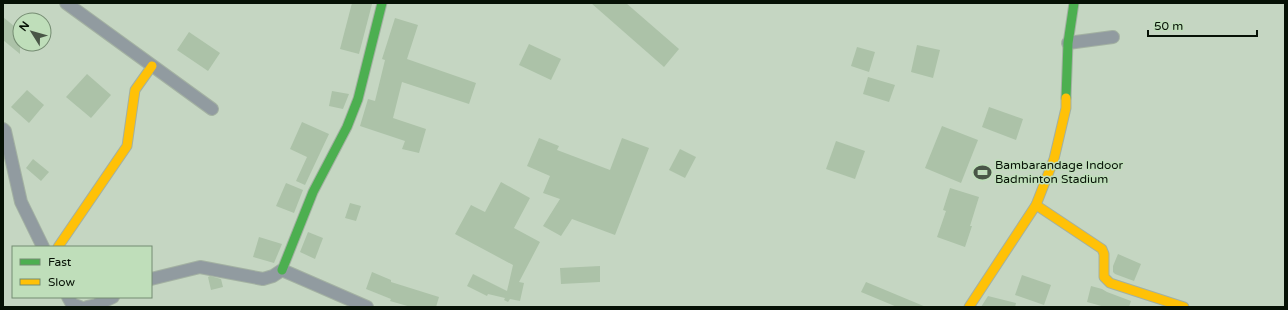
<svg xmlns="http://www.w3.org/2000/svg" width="1288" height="310" font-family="'Varela Round',sans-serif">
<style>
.building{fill:#acc2a8}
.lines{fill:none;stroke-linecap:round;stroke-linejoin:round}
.street-casing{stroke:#a3b1a2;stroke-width:14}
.fast-casing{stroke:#a3b1a2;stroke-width:11}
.slow-casing{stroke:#a3b1a2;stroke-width:11}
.street{stroke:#919ba0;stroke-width:12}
.fast{stroke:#4caf50;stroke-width:9}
.slow{stroke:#ffc107;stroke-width:9}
.labels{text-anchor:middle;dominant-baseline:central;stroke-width:3;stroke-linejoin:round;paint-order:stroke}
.poi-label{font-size:12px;fill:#061105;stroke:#bfdeba;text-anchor:start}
</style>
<rect width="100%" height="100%" fill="#c5d6c2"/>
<g class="building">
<polygon points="352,3 372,4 359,54 340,49"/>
<polygon points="591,3 626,3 679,49 664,67"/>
<polygon points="3,17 20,31 20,54 3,40"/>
<polygon points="395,18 418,25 407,59 476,83 469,104 402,82 393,118 426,129 419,153 402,149 405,141 360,126 368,99 375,101 385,60 382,59"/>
<polygon points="189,32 220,53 208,71 177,50"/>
<polygon points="529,44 561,59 551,80 519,65"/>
<polygon points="917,45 940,50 933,78 911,72"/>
<polygon points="857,47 875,52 869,72 851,66"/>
<polygon points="87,74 111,95 91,118 66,97"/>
<polygon points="868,77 895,85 889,102 863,94"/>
<polygon points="27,90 44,105 29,123 11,107"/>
<polygon points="332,91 349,94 343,109 329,106"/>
<polygon points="989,107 1023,119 1016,140 982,127"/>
<polygon points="302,122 329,134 305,185 296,181 307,157 290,149"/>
<polygon points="942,126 978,140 961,183 925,168"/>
<polygon points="539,138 559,146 557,150 610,170 622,138 649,148 615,235 572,219 561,236 543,226 560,199 543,193 550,176 527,166"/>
<polygon points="836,141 865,151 855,179 826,169"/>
<polygon points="680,149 696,157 685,178 669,170"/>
<polygon points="33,159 49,172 41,181 26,168"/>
<polygon points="501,182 530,198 514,228 540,242 519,282 524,283 520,301 510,299 508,302 504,300 505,298 488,294 487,296 467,286 473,274 507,291 513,265 455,234 471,205 485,212"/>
<polygon points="286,183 303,190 294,213 276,206"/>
<polygon points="950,188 979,197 970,226 972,226 965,247 937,237 946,211 943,210"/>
<polygon points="350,203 361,206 356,221 345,218"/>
<polygon points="308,232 323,238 315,259 300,252"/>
<polygon points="259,237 282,244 274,263 253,257"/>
<polygon points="1118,254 1141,264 1134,281 1115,274 1113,272 1113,266"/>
<polygon points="600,266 600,282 561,284 560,268"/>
<polygon points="372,272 391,280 391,282 439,297 436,307 411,307 390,301 391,299 366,289"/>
<polygon points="1022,275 1051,285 1044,305 1015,295"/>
<polygon points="210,276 221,279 223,287 211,290 208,277"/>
<polygon points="866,282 926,307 897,307 861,292"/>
<polygon points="1091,286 1102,289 1107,292 1131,301 1129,307 1105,307 1087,302"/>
<polygon points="988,296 1016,303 1015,307 981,307"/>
</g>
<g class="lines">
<defs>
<g id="street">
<polyline points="66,3 212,109"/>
<polyline points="1068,43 1113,37"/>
<polyline points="3,129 5,131 21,202 43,247"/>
<polyline points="151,279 200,267 263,279 273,276 282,270 367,307"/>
<polyline points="68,297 72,304 80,307"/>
<polyline points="87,307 96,305 113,297"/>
</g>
<g id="fast">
<polyline points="1066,98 1068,43 1074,3"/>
<polyline points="282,270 313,192 347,127 358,99 382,3"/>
</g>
<g id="slow">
<polyline points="1036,205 1102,249 1104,254 1104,277 1110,283 1184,307"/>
<polyline points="58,247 127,146 135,90 152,66"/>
<polyline points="969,307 1036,205 1054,159 1066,108 1066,98"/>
</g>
</defs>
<use href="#street" class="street-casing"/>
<use href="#fast" class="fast-casing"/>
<use href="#slow" class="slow-casing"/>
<use href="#street" class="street"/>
<use href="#fast" class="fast"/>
<use href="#slow" class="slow"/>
</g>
<defs>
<symbol id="stadium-bare" viewBox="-9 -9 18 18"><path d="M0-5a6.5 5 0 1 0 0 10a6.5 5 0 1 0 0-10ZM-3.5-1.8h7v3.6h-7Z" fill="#495647" stroke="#bfdeba" stroke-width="2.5" paint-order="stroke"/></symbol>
</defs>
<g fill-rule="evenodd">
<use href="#stadium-bare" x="970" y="160" width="25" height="25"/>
</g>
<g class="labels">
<g class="poi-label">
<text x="995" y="165">Bambarandage Indoor<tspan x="995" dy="14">Badminton Stadium</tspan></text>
</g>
</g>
<rect width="1288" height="310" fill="none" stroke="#061105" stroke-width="8"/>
<rect x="12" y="246" width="140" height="52" fill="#bfdeba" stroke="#758c72"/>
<rect x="20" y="259" width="20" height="6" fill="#4caf50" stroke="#758c72"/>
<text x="48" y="266" font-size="12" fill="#061105">Fast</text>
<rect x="20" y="279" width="20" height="6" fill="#ffc107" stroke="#758c72"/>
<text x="48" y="286" font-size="12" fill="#061105">Slow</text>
<g transform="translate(32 32) rotate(307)"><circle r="19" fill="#bfdeba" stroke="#758c72"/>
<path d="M0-3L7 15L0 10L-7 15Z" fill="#495647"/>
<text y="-6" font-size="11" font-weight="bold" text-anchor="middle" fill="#061105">N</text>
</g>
<path d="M1148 30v6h109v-6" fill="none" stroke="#061105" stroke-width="2"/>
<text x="1154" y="30" font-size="12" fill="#061105" stroke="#bfdeba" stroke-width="3" paint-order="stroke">50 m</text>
</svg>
